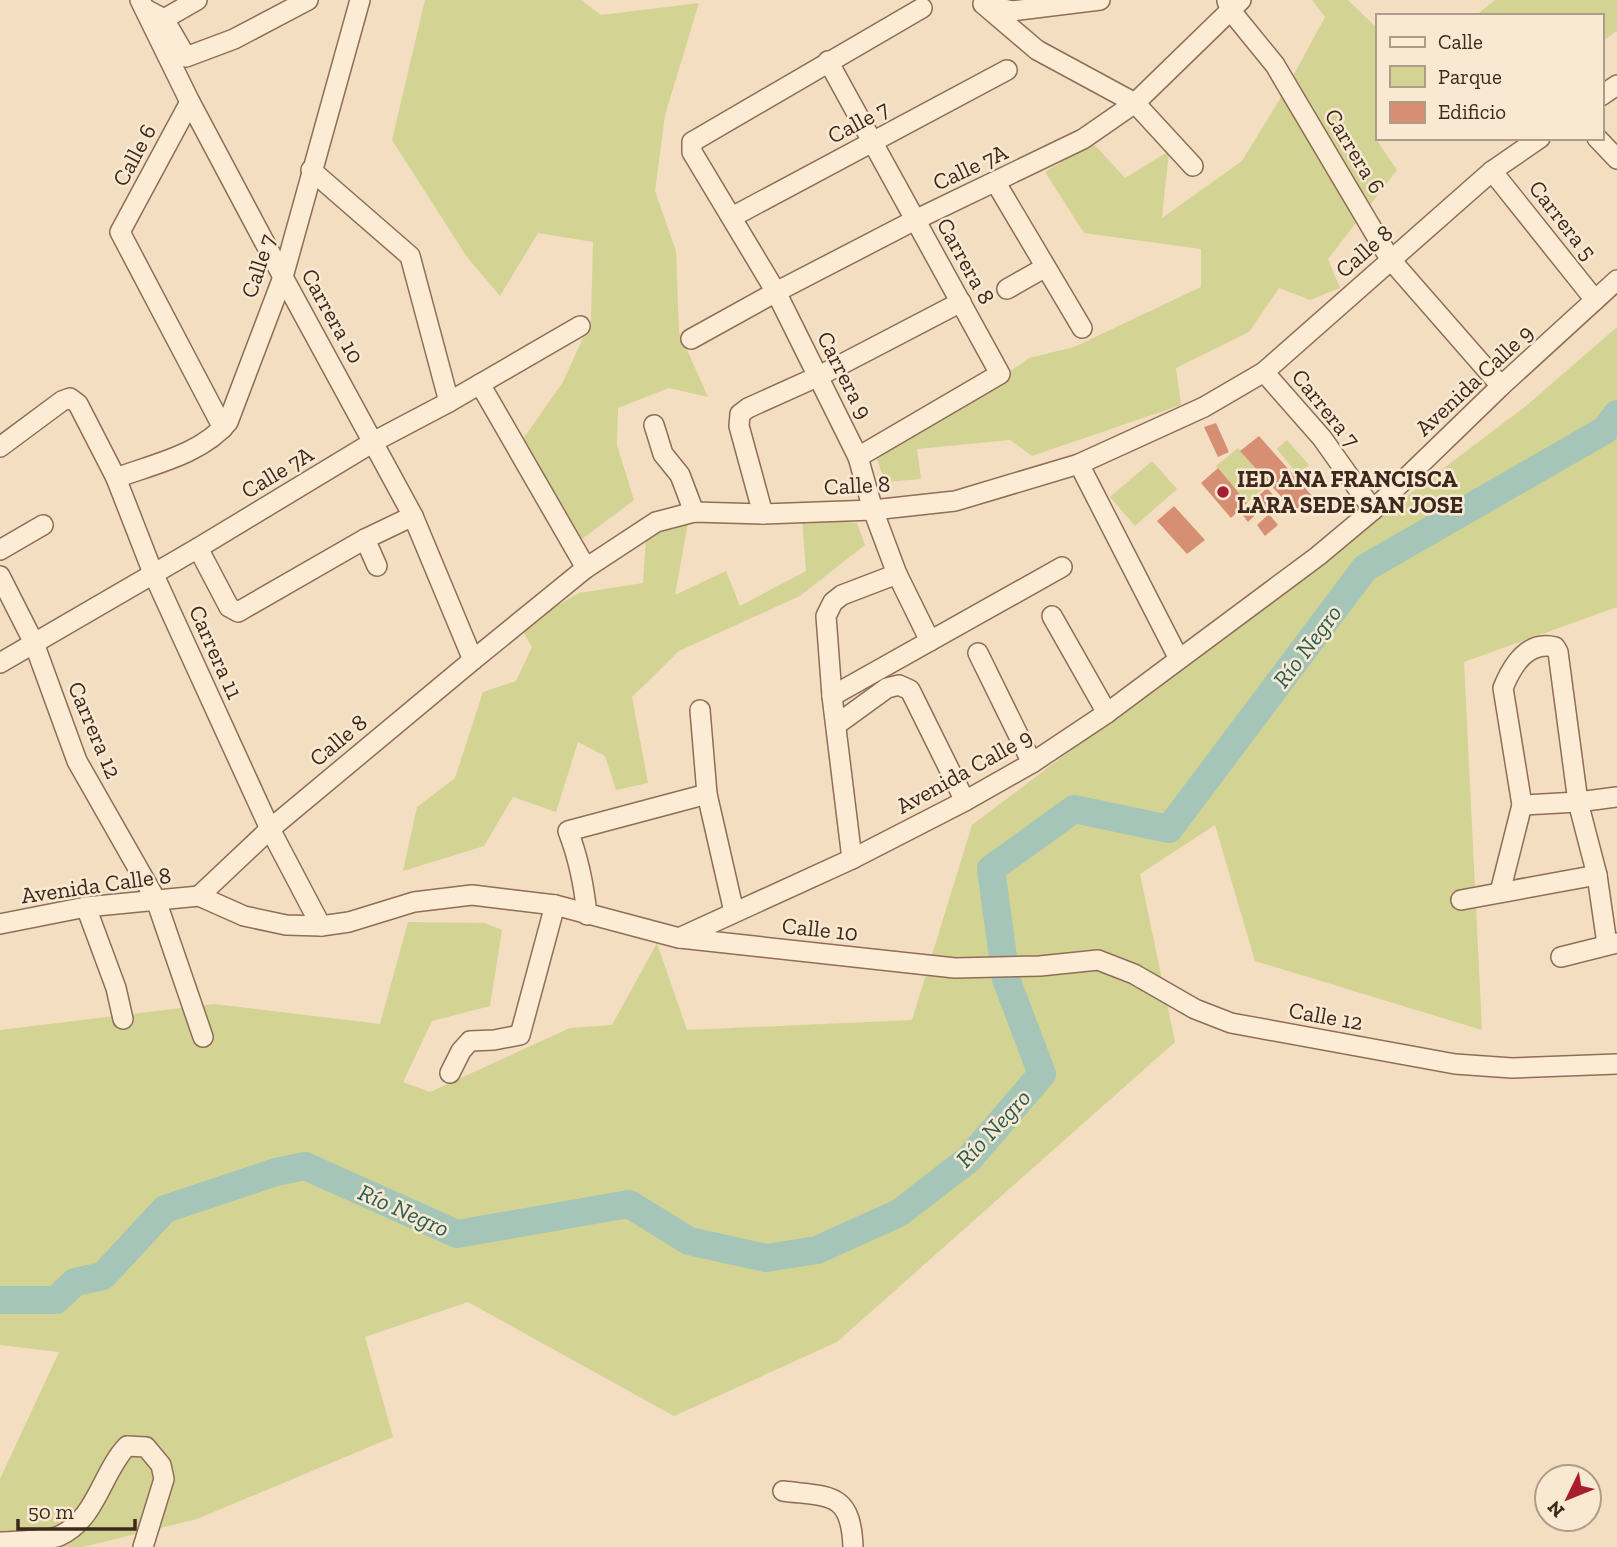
<svg xmlns="http://www.w3.org/2000/svg" width="1617" height="1547" font-family="'Zilla Slab',serif">
<style>
.green{fill:#d3d393}
.lines{fill:none;stroke-linecap:round;stroke-linejoin:round}
.river{stroke:#a4c5b7;stroke-width:28}
.building{fill:#d68f72}
.minor-casing{stroke:#8f6d56;stroke-width:22}
.minor{stroke:#fdecd5;stroke-width:19}
.poi-dot{fill:#a61e30;stroke:#fae9d2;stroke-width:2.5}
.labels{text-anchor:middle;dominant-baseline:central;stroke-width:5;stroke-linejoin:round;paint-order:stroke}
.street-label{font-size:23px;fill:#3d281c;stroke:#fae9d2}
.poi-label{font-size:23px;font-weight:bold;fill:#3d281c;stroke:#fae9d2;text-anchor:start}
.water-label{font-size:24px;font-style:italic;fill:#295f55;stroke:#fae9d2}
</style>
<rect width="100%" height="100%" fill="#f3dec1"/>
<g class="green">
<polygon points="425,0 581,0 601,15 699,3 665,115 655,191 676,251 679,332 708,397 669,388 618,408 617,445 634,500 582,539 523,439 563,382 591,320 593,242 538,233 500,296 467,257 392,140"/>
<polygon points="1312,0 1348,0 1377,28 1379,138 1376,139 1397,170 1328,259 1340,288 1310,300 1279,288 1249,332 1176,368 1181,405 1032,456 1010,440 917,449 921,479 885,482 874,451 982,391 1029,358 1074,347 1201,287 1201,249 1084,233 1045,172 1093,143 1125,178 1169,151 1162,218 1242,161 1286,89 1325,17"/>
<polygon points="1495,0 1617,0 1617,31 1601,42 1601,16 1475,16"/>
<polygon points="1617,327 1617,607 1464,662 1482,1030 1255,961 1215,825 1140,874 1175,1042 837,1342 674,1416 468,1302 365,1337 393,1437 197,1519 83,1547 0,1547 0,1479 59,1352 0,1345 0,1030 214,1004 380,1024 408,922 485,923 502,930 490,1006 432,1021 403,1082 430,1092 570,1028 612,1025 657,943 687,1030 912,1020 972,825 1526,406"/>
<polygon points="1287,440 1309,465 1298,475 1277,449"/>
<polygon points="1238,448 1268,484 1247,503 1216,466"/>
<polygon points="1152,461 1177,489 1135,526 1110,497"/>
<polygon points="689,517 675,595 726,571 740,606 806,571 802,518 857,523 865,545 800,596 679,651 632,697 648,783 616,790 605,756 578,742 556,812 513,797 484,846 403,871 417,807 455,778 483,692 516,681 532,647 520,627 579,593 643,583 646,537"/>
</g>
<g class="lines">
<polyline class="river" points="0,1300 56,1300 75,1282 103,1276 165,1209 276,1172 305,1166 457,1234 629,1204 689,1241 766,1258 817,1250 899,1213 969,1159 1042,1074 1006,979 991,869 1074,809 1169,829 1365,568 1605,430 1617,414"/>
</g>
<g class="building">
<polygon points="1216,423 1229,452 1218,457 1204,427"/>
<polygon points="1259,436 1314,498 1295,512 1240,451"/>
<polygon points="1218,468 1247,503 1231,518 1201,483"/>
<polygon points="1267,488 1277,499 1262,513 1252,502"/>
<polygon points="1174,506 1205,540 1187,554 1157,521"/>
<polygon points="1249,506 1256,514 1248,522 1241,513"/>
<polygon points="1269,514 1278,525 1265,536 1257,525"/>
</g>
<g class="lines">
<defs>
<g id="minor">
<polyline points="140,0 190,102 283,277 413,516 473,660"/>
<polyline points="1227,1 1231,11 1275,65 1390,259 1501,386"/>
<polyline points="983,4 1037,50 1135,103 1193,166"/>
<polyline points="987,5 1012,11 1100,0"/>
<polyline points="922,8 692,142 692,152 776,292 858,457 873,510 897,574 930,641"/>
<polyline points="147,10 164,19 186,57 234,39 308,0"/>
<polyline points="164,19 197,0"/>
<polyline points="828,61 1000,374 858,457"/>
<polyline points="1601,96 1617,85"/>
<polyline points="190,102 120,232 223,428"/>
<polyline points="1597,138 1617,159"/>
<polyline points="311,170 410,256 449,402"/>
<polyline points="1492,171 1595,300"/>
<polyline points="996,183 1082,328"/>
<polyline points="732,217 1007,70"/>
<polyline points="1007,289 1044,268"/>
<polyline points="691,339 776,292 915,220 1083,139 1135,103 1241,0"/>
<polyline points="1264,372 1322,438 1373,510"/>
<polyline points="480,384 586,568"/>
<polyline points="654,425 663,454 680,475 694,512"/>
<polyline points="0,447 62,401 70,398 78,404 116,478 153,573 270,829 321,926"/>
<polyline points="1079,464 1179,659"/>
<path d="M116,478C154,464 202,454 228,422L283,277L360,0"/>
<polyline points="763,514 739,426 740,414 748,408 819,376 961,302"/>
<polyline points="365,539 377,566"/>
<polyline points="198,548 229,607 238,612 365,539 413,516"/>
<polyline points="0,550 43,525"/>
<polyline points="0,576 34,643 77,761 156,900 203,1037"/>
<polyline points="1052,616 1107,713"/>
<polyline points="978,653 1032,763"/>
<polyline points="0,663 198,548 375,441 449,402 580,326"/>
<polyline points="832,696 1062,567"/>
<polyline points="700,710 707,794 734,912"/>
<polyline points="836,725 887,688 899,685 910,690 965,801"/>
<polyline points="1522,805 1578,802 1617,797"/>
<polyline points="852,859 832,696 826,616 833,602 842,595 897,574"/>
<path d="M1500,892L1522,805L1503,688C1512,666 1527,640 1555,647L1558,652L1578,802L1597,875L1607,944"/>
<polyline points="199,896 270,829 473,660 586,568 656,522 694,512 763,514 873,510 955,501 1079,464 1204,407 1264,372 1492,171 1540,138"/>
<polyline points="1461,900 1597,875"/>
<polyline points="86,907 116,988 123,1019"/>
<path d="M587,915C584,885 579,859 568,831L707,794"/>
<polyline points="0,924 86,907 199,896 244,916 286,925 321,926 349,922 414,902 472,895 555,905 679,938 852,859 965,801 1032,763 1107,713 1318,556 1373,510 1501,386 1617,280"/>
<polyline points="680,938 955,968 1040,966 1098,960 1134,974 1195,1009 1231,1023 1455,1064 1512,1068 1617,1064"/>
<polyline points="1561,957 1617,943"/>
<polyline points="450,1073 461,1051 470,1041 494,1040 520,1035 555,905"/>
<path d="M783,1491C829,1497 851,1491 853,1547"/>
<path d="M0,1542C14,1541 48,1541 59,1536C96,1520 102,1472 127,1446L146,1447L161,1465L164,1479L143,1547"/>
</g>
</defs>
<use href="#minor" class="minor-casing"/>
<use href="#minor" class="minor"/>
</g>
<circle class="poi-dot" cx="1223" cy="492" r="7"/>
<g class="labels">
<g class="street-label">
<text transform="translate(858 122) rotate(-28)">Calle 7</text>
<text transform="translate(1355 151) rotate(59)">Carrera 6</text>
<text transform="translate(134 155) rotate(-62)">Calle 6</text>
<text transform="translate(970 167) rotate(-25)">Calle 7A</text>
<text transform="translate(1563 220) rotate(52)">Carrera 5</text>
<text transform="translate(1364 251) rotate(-41)">Calle 8</text>
<text transform="translate(966 261) rotate(61)">Carrera 8</text>
<text transform="translate(258 266) rotate(-72)">Calle 7</text>
<text transform="translate(333 316) rotate(61)">Carrera 10</text>
<text transform="translate(845 375) rotate(63)">Carrera 9</text>
<text transform="translate(1474 380) rotate(-43)">Avenida Calle 9</text>
<text transform="translate(1326 408) rotate(51)">Carrera 7</text>
<text transform="translate(277 472) rotate(-31)">Calle 7A</text>
<text transform="translate(857 485) rotate(-3)">Calle 8</text>
<text transform="translate(216 652) rotate(66)">Carrera 11</text>
<text transform="translate(95 730) rotate(67)">Carrera 12</text>
<text transform="translate(338 740) rotate(-40)">Calle 8</text>
<text transform="translate(964 771) rotate(-29)">Avenida Calle 9</text>
<text transform="translate(96 885) rotate(-8)">Avenida Calle 8</text>
<text transform="translate(820 929) rotate(6)">Calle 10</text>
<text transform="translate(1326 1016) rotate(10)">Calle 12</text>
</g>
<g class="poi-label">
<text x="1237" y="479">IED ANA FRANCISCA<tspan x="1237" dy="26">LARA SEDE SAN JOSE</tspan></text>
</g>
<g class="water-label">
<text transform="translate(1307 646) rotate(-53)">Río Negro</text>
<text transform="translate(993 1128) rotate(-47)">Río Negro</text>
<text transform="translate(404 1210) rotate(24)">Río Negro</text>
</g>
</g>
<rect x="1376" y="14" width="228" height="126" fill="#fae9d2" stroke="#ae9c89" stroke-width="2"/>
<rect x="1390" y="37" width="35" height="10" fill="#fdecd5" stroke="#ae9c89" stroke-width="2"/>
<text x="1438" y="49" font-size="21" fill="#3d281c">Calle</text>
<rect x="1390" y="66" width="35" height="21" fill="#d3d393" stroke="#ae9c89" stroke-width="2"/>
<text x="1438" y="84" font-size="21" fill="#3d281c">Parque</text>
<rect x="1390" y="102" width="35" height="21" fill="#d68f72" stroke="#ae9c89" stroke-width="2"/>
<text x="1438" y="119" font-size="21" fill="#3d281c">Edificio</text>
<g transform="translate(1568 1498) rotate(227)"><circle r="33" fill="#fae9d2" stroke="#ae9c89" stroke-width="2"/>
<path d="M0-5L12 26L0 18L-12 26Z" fill="#a61e30"/>
<text y="-10" font-size="19" font-weight="bold" text-anchor="middle" fill="#3d281c">N</text>
</g>
<path d="M18 1519v10h117v-10" fill="none" stroke="#3d281c" stroke-width="3.5"/>
<text x="28" y="1519" font-size="21" fill="#3d281c" stroke="#fae9d2" stroke-width="5" paint-order="stroke">50 m</text>
</svg>
